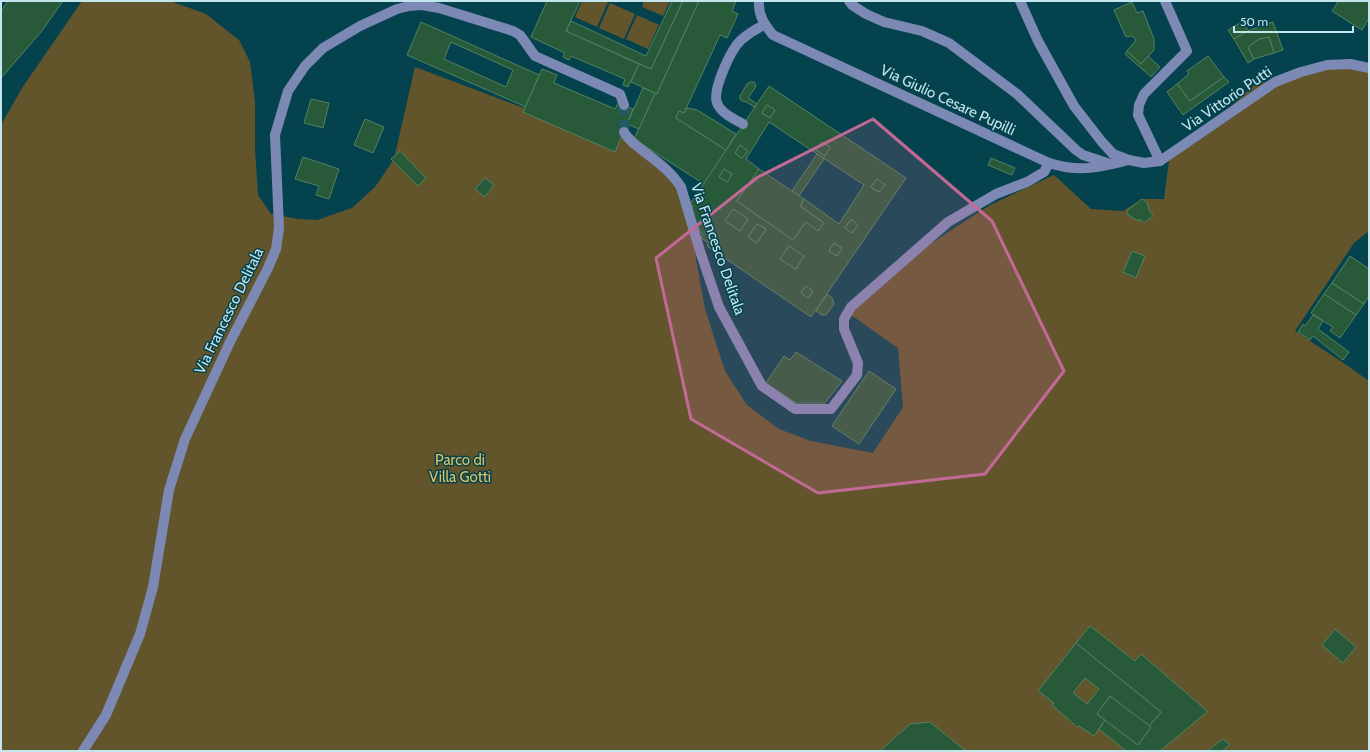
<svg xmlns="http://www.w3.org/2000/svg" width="1370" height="752" font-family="Cabin,sans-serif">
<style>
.green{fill:#62552c}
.building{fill:#285939;stroke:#518361;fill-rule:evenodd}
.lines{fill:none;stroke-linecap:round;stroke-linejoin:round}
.minor-tunnel{stroke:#215b66;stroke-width:10;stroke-dasharray:10 5;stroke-linecap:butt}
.minor{stroke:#7d89b5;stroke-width:10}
.marked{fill:#c26a95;fill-opacity:0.2;stroke:#c26a95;stroke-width:3;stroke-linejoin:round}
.labels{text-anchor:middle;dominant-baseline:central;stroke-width:3;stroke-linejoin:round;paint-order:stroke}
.street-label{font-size:15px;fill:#c3e5ed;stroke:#04434e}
.park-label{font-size:15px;fill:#dec263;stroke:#04434e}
</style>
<rect width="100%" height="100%" fill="#04434e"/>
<g class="green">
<polygon points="82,1 170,1 206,14 239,40 250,62 255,101 255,150 258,195 271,214 298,219 317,220 352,208 375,187 394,159 415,67 527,109 562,113 628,139 665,168 693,218 696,260 705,309 725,371 747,405 779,429 811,441 873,453 903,407 898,348 851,315 852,312 927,246 990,205 1054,175 1091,209 1123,211 1142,199 1164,199 1170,154 1188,147 1253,86 1318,65 1369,68 1369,231 1354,243 1295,331 1345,364 1369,381 1369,751 1,751 1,125 22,88"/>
<polygon points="582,1 608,2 597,27 575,17"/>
<polygon points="644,1 670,1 663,16 642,7"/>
<polygon points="610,3 635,14 624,39 599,28"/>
<polygon points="637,15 659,25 648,49 626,39"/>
</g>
<g class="building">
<polygon points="8,1 63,1 41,32 2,77 1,77 1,11"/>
<polygon points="547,1 580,1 566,31 639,64 628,87 623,85 625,79 571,56 569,60 563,57 565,53 531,37"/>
<polygon points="672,1 683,1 651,69 566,31 571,21 646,56"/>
<polygon points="683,1 699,1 657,94 631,82 639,64 651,69"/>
<polygon points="699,1 736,1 732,11 738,14 727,38 720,35 684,113 679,111 676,118 726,150 704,184 634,139 655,93 657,94"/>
<polygon points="1331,1 1369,1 1369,18 1362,30 1332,11 1338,2"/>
<polygon points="1132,2 1137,13 1143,11 1154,39 1154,50 1141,64 1127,51 1136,40 1132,36 1126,37 1114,10"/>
<path d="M421,22L539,75L526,107L407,55ZM451,42L513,70L506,87L444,59Z"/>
<polygon points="1242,22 1249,31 1234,39 1228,30"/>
<polygon points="1273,22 1283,50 1274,53 1269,37 1259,39 1248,47 1254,59 1248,63 1234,39 1250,30"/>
<polygon points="1269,37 1274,53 1254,59 1248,47 1259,39"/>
<polygon points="1127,51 1141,64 1148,56 1160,67 1151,77 1125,54"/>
<polygon points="1208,56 1224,77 1190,101 1177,84 1189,74 1187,71"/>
<polygon points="542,69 557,75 554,83 615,109 618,103 633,109 615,152 523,112"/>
<polygon points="1224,77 1229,82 1183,115 1167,92 1177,84 1190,101"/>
<polygon points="750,82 754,82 756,85 755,88 748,98 757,104 754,107 747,102 742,101 740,99 740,96 747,84"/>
<path d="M769,86L906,178L811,317L707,246L709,243L701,238L703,234L700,232L691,210L693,206L690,204ZM767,105L775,110L770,118L762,113ZM769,122L864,185L839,224L804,199L800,206L824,223L818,231L806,222L793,240L737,201L759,169L746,159ZM822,142L830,147L825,156L816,150ZM740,145L748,151L742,158L735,153ZM724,169L732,174L727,182L719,177ZM877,179L885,185L879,192L871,187ZM733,209L748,219L740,231L725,221ZM851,219L858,225L852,233L845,228ZM757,224L766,229L757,243L748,237ZM834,243L842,248L837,256L829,251ZM789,246L804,256L796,269L780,259ZM806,286L813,291L808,298L801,293Z"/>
<polygon points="643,88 655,93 639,129 627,124"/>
<polygon points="311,99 329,103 323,128 304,123"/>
<polygon points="767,105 775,110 770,118 762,113"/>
<polygon points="687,108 697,110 736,134 726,150 676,118 679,111 684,113"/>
<polygon points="365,119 384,127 373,153 354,145"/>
<polygon points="822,142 830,147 825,156 816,150"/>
<polygon points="740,145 748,151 742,158 735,153"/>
<polygon points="400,151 426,178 418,186 391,159"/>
<polygon points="817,154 824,159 799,196 792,191"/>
<polygon points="303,157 339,169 329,199 316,195 319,186 295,179"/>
<polygon points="991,158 1015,168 1012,175 988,165"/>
<polygon points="724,169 732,174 727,182 719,177"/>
<polygon points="759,169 804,199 800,206 824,223 818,231 806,222 793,240 737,201"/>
<polygon points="485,178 494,185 485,197 475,189"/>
<polygon points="877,179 885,185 879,192 871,187"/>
<polygon points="1142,199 1147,202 1150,212 1153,216 1144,223 1140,219 1138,221 1128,215 1127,211"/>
<polygon points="733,209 748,219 740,231 725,221"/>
<polygon points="851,219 858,225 852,233 845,228"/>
<polygon points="757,224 766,229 757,243 748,237"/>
<polygon points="834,243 842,248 837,256 829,251"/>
<polygon points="789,246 804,256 796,269 780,259"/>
<polygon points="1132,251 1145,256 1136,278 1123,272"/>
<polygon points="1350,256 1369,269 1369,296 1364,304 1332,283"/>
<polygon points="1332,283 1364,304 1356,315 1324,294"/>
<polygon points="806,286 813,291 808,298 801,293"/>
<polygon points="827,294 832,298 834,304 826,315 822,315 816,311"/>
<polygon points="1324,294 1356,315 1340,338 1330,331 1333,327 1311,313"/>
<polygon points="1313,315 1323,321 1318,329 1349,352 1343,360 1313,336 1310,340 1298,332 1303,324 1305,326"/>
<polygon points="796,352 842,381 825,403 796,403 766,383 784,356 790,360"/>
<polygon points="869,371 896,389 859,444 832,426"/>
<polygon points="1090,626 1135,661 1141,654 1206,710 1207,712 1160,751 1126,751 1099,729 1105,720 1138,745 1151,727 1149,726 1161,712 1076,643"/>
<polygon points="1335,629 1356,647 1343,663 1322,645"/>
<path d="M1076,643L1161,712L1149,726L1110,696L1097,714L1105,720L1094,736L1079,726L1077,727L1052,705L1054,703L1038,691ZM1085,678L1099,689L1087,704L1073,693Z"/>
<polygon points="1110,696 1151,727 1138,745 1097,714"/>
<polygon points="930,722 966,751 880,751 910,724"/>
<polygon points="1223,739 1230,745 1222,751 1207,751"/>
</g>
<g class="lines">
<polyline class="minor-tunnel" points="624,105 624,132"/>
<g class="minor">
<path d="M759,1C758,15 764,24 773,35L1049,163C1081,173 1099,167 1129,160"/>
<polyline points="849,1 852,5 866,14 884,22 922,31 949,43 1017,94 1076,150 1083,155 1110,164"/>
<polyline points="1020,1 1038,41 1074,106 1102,142 1113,154 1129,160 1144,163 1160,161 1275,82 1301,72 1327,65 1350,64 1369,68"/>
<path d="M743,124C734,119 721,113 717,103C712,90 731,49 741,40C748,34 756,29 764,25"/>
<path d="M624,132C629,141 637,146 646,153C659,163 672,173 681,187L700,251L719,307L762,386L795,409H831L857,375L858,363L844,329V319L851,307L948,222L996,194L1027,182L1044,172L1049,163"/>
<polyline points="1160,161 1138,115 1139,105 1144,94 1187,51 1165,1"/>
<polyline points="83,751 106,715 140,634 153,587 169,490 185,439 230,342 268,268 276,249 279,228 275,135 288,91 305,66 323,48 360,26 397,9 409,6 422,5 439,8 513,31 520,35 535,56 620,94 624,105"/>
</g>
</g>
<path class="marked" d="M873,119L992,221L1064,371L985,474L818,493L691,419L656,258L758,177Z"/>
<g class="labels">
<g class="street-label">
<text transform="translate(1227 99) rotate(-34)">Via Vittorio Putti</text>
<text transform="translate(948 100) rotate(25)">Via Giulio Cesare Pupilli</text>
<text transform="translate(718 249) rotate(71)">Via Francesco Delitala</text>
<text transform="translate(229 311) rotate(-64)">Via Francesco Delitala</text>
</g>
<g class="park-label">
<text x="460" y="460">Parco di<tspan x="460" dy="17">Villa Gotti</tspan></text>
</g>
</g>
<rect width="1370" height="752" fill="none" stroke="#c3e5ed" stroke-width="4"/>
<path d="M1234 26v6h119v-6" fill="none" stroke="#c3e5ed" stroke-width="2"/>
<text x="1240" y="26" font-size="12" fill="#c3e5ed" stroke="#04434e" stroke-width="3" paint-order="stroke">50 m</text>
</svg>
